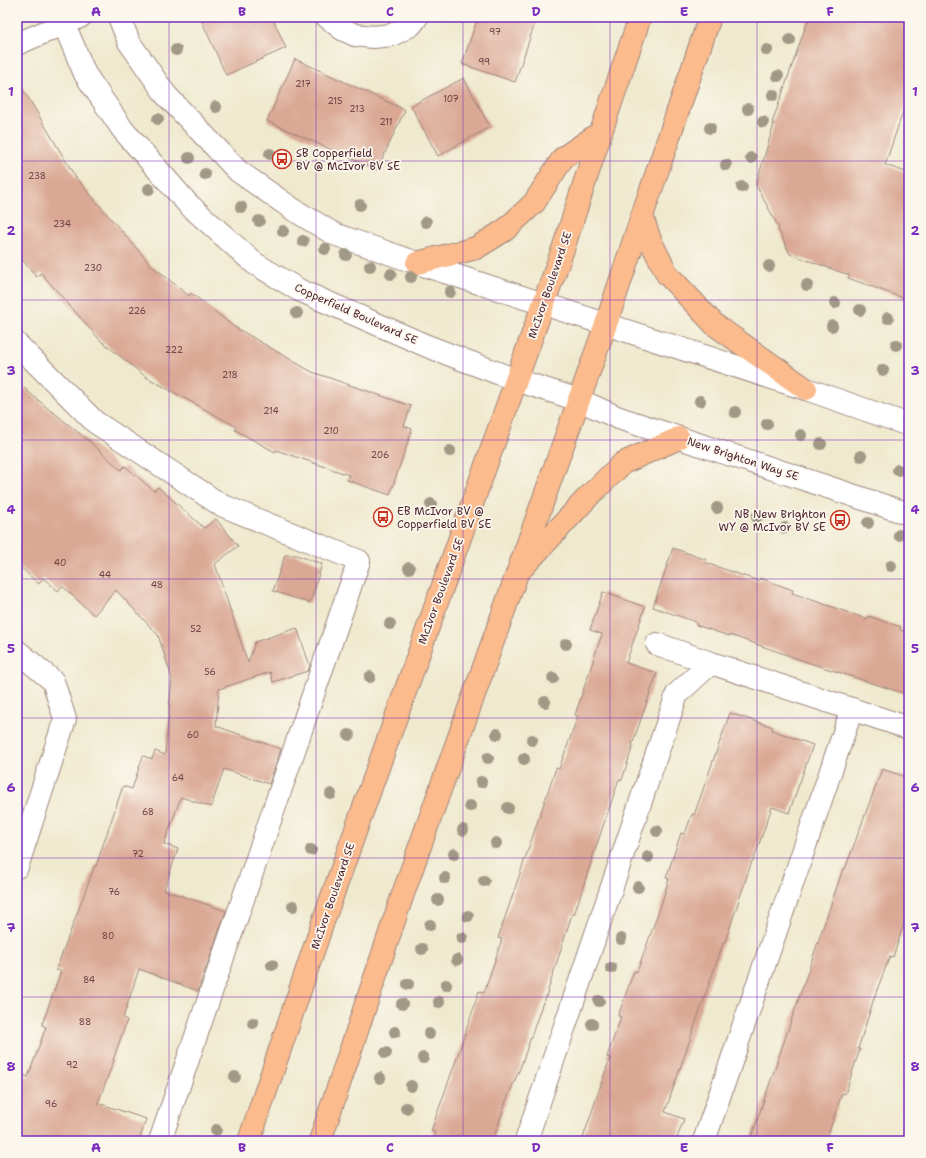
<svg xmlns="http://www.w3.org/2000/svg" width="926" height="1158" font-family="'Shantell Sans',sans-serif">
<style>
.building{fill:#daa894}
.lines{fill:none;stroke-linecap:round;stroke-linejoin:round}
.minor-casing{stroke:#9c847c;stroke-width:24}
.major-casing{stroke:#9c847c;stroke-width:24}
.minor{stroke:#fff;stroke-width:22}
.major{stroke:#fbbb8d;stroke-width:22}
.tree{fill:#a19885}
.grid{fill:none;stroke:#7b2cbf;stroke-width:1;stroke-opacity:0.55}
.labels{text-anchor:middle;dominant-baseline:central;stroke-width:3.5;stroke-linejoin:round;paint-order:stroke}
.number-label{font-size:9px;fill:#6e4145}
.poi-label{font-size:11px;fill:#4a1f2b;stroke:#fbf7ec;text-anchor:start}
.street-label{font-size:11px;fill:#4a1f2b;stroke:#fbf7ec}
.neatline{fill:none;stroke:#7b2cbf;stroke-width:1.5}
.grid-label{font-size:13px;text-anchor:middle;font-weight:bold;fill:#7b2cbf}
</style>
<rect width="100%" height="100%" fill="#fbf7ec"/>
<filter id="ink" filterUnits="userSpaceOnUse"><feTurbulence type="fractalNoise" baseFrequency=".025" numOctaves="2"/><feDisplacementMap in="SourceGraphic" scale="8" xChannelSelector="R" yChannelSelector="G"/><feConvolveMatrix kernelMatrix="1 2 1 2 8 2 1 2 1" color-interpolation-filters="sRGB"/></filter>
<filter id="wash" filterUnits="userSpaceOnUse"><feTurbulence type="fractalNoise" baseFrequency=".012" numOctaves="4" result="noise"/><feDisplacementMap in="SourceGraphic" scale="16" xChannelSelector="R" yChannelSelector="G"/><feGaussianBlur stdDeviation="0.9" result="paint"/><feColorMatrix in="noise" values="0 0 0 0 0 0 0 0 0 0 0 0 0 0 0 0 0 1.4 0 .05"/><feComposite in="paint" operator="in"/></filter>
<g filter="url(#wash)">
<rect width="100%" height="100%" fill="#efe9ce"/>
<g id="blocks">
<g class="building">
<polygon points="200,17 272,17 286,48 226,75"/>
<polygon points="478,17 537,17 515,82 462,64"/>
<polygon points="809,17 909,17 909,94 885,165 909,173 909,300 848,278 849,275 790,254 778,229 779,228 756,185 774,124 772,123"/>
<polygon points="295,59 405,110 377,170 267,121"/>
<polygon points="464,78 490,127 438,156 411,106"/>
<polygon points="17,79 76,178 150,264 189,296 191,293 233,326 312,372 411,406 404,426 412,429 390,495 347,480 349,475 276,450 275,452 235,430 237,427 146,377 100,340 41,273 37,277 17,254"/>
<polygon points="17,382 52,412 53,412 90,442 121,470 125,466 154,491 158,487 204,528 216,519 238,546 215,564 248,663 255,642 297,628 310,666 308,671 273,682 270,672 219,689 216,726 281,749 269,784 224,769 211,807 181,797 164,844 178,849 164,890 226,911 198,991 139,969 123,1018 127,1020 113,1060 114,1060 98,1103 146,1119 139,1141 17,1141 17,1094 23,1075 28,1077 46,1027 42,1025 61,971 56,970 95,865 96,866 123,786 132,789 143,756 152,759 155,751 165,755 172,678 158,635 116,590 94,615 62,586 58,591 43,578 39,584 17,564"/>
<polygon points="673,548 707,560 706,563 759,581 760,578 793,590 792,593 867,619 868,616 901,627 900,630 909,633 909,695 813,664 730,635 729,636 696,625 696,622 653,607"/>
<polygon points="285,555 296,555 322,564 310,603 273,591"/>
<polygon points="603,592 645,607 626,663 657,673 632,745 633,745 622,780 619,779 595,850 574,915 572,914 544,1003 543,1002 521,1066 506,1101 493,1141 432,1141 435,1132 431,1131 460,1049 479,991 484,993 502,939 498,938 556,768 559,769 578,716 575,715 602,634 590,630"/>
<polygon points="730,713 773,727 772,730 813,745 789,813 772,807 753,861 752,861 725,942 724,941 665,1112 684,1119 676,1141 582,1141 610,1058 607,1057 621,1017 618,1016 634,971 637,972 660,908 669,879 666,878 681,833 685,834 692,814 694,815"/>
<polygon points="882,769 909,778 909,909 893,957 890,956 875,995 858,1049 860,1049 845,1094 842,1093 826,1141 750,1141 843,869 845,869"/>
</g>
</g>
</g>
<g filter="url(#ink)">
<use href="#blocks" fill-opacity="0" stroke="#9c847c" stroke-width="1"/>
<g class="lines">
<defs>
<g id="minor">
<polyline points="62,17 64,24 85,74 123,130 188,204 254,263 299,290 427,346 516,380 579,400 619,418 909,514"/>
<polyline points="119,17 129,42 166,95 238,171 294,210 334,234 417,263 806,389 909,425"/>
<polyline points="327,17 342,29 355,35 373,37 392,35 411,25 417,17"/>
<polyline points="17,44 80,17"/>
<polyline points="17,344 95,422 221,505 359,561 160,1141"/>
<polyline points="657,644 711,663"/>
<polyline points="17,651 53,681 65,719 17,867"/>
<polyline points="526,1141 677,694 711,663 909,728"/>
<polyline points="704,1141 852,709"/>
</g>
<g id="major">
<polyline points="642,216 650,240 667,274 715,325 806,389"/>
<polyline points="417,263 476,248 505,230 534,203 563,158 601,132"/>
<polyline points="522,568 588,497 623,463 679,438"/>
<polyline points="249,1141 324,919 563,249 601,132 640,17"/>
<polyline points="320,1141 403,894 606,324 642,216 710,17"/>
</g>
</defs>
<use href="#minor" class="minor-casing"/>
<use href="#major" class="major-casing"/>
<use href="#minor" class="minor"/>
<use href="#major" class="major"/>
</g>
<g class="tree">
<circle cx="790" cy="40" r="6"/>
<circle cx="176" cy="50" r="6"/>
<circle cx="767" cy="50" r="6"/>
<circle cx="778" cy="76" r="6"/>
<circle cx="773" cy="95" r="6"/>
<circle cx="216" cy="107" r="6"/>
<circle cx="748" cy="109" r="6"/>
<circle cx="158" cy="119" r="6"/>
<circle cx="763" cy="122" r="6"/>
<circle cx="710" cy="128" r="6"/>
<circle cx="270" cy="154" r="6"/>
<circle cx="189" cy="158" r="6"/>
<circle cx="751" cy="158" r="6"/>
<circle cx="726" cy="165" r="6"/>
<circle cx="205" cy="174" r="6"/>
<circle cx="742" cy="187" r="6"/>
<circle cx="149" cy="189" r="6"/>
<circle cx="360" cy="205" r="6"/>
<circle cx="241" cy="207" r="6"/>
<circle cx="259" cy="221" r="6"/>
<circle cx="426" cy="222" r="6"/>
<circle cx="283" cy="231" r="6"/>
<circle cx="303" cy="241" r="6"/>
<circle cx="325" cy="249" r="6"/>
<circle cx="346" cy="255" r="6"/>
<circle cx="370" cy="266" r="6"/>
<circle cx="769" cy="266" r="6"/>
<circle cx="391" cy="274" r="6"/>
<circle cx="411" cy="277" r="6"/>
<circle cx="807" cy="285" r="6"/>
<circle cx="450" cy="292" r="6"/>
<circle cx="835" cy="303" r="6"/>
<circle cx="860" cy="310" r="6"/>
<circle cx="297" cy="313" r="6"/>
<circle cx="888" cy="318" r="6"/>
<circle cx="832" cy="326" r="6"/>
<circle cx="896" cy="345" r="6"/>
<circle cx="883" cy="370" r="6"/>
<circle cx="700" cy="401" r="6"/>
<circle cx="735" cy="412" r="6"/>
<circle cx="767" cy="424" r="6"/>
<circle cx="801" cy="435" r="6"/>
<circle cx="821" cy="444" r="6"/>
<circle cx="450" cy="451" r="6"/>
<circle cx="861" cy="456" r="6"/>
<circle cx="898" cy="470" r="6"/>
<circle cx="431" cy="504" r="6"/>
<circle cx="717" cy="508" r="6"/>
<circle cx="757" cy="517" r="6"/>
<circle cx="868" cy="523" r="6"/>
<circle cx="785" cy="528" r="6"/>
<circle cx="899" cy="535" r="6"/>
<circle cx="891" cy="566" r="6"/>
<circle cx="409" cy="568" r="6"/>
<circle cx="390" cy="624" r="6"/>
<circle cx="566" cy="644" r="6"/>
<circle cx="370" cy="677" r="6"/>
<circle cx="553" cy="678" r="6"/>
<circle cx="545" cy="702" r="6"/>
<circle cx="497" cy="734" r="6"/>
<circle cx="349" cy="735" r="6"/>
<circle cx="532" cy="740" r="6"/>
<circle cx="488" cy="758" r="6"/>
<circle cx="524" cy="759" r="6"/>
<circle cx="481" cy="782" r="6"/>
<circle cx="331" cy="794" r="6"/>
<circle cx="470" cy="806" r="6"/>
<circle cx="508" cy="808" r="6"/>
<circle cx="463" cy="830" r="6"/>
<circle cx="657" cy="831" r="6"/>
<circle cx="496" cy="843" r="6"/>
<circle cx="311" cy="850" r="6"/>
<circle cx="454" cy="854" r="6"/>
<circle cx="648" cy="857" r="6"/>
<circle cx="445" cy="878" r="6"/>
<circle cx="484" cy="881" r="6"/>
<circle cx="638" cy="887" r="6"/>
<circle cx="438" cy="900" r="6"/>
<circle cx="293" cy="906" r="6"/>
<circle cx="468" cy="916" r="6"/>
<circle cx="430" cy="925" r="6"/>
<circle cx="462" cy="938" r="6"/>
<circle cx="621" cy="939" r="6"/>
<circle cx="422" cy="949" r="6"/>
<circle cx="457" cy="960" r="6"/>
<circle cx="272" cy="965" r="6"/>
<circle cx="611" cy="968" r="6"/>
<circle cx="408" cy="984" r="6"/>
<circle cx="446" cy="985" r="6"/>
<circle cx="599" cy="1001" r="6"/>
<circle cx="439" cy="1002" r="6"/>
<circle cx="402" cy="1004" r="6"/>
<circle cx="253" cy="1023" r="6"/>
<circle cx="592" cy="1024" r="6"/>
<circle cx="395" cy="1032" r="6"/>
<circle cx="429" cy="1034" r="6"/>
<circle cx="386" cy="1053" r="6"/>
<circle cx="423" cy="1058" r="6"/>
<circle cx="235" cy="1077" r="6"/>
<circle cx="380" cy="1078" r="6"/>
<circle cx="411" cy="1086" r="6"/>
<circle cx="406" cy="1108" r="6"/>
<circle cx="216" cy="1130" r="6"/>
</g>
</g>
<path class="grid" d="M169,17V1141M316,17V1141M463,17V1141M610,17V1141M757,17V1141M17,161H909M17,300H909M17,440H909M17,579H909M17,718H909M17,858H909M17,997H909"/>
<defs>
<symbol id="bus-ring" viewBox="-11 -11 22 22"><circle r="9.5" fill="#fbf7ec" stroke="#c8321e" stroke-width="1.5"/><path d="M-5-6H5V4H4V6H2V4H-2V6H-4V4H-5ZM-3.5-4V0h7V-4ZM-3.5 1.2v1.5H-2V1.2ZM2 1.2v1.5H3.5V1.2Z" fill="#c8321e"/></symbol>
</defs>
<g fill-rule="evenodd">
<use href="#bus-ring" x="271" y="148" width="22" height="22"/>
<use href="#bus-ring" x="372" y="506" width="22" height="22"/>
<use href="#bus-ring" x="829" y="509" width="22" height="22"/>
</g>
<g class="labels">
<g class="number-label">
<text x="495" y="32">97</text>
<text x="484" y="62">99</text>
<text x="303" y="84">217</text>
<text x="451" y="99">107</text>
<text x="335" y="101">215</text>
<text x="357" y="109">213</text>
<text x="386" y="122">211</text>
<text x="37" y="176">238</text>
<text x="62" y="224">234</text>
<text x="93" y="268">230</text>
<text x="137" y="311">226</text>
<text x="174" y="350">222</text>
<text x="230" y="375">218</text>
<text x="271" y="411">214</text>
<text x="331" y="431">210</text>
<text x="380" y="455">206</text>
<text x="60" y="563">40</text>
<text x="105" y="575">44</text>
<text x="157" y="585">48</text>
<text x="196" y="629">52</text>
<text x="210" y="672">56</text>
<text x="193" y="735">60</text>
<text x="178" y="778">64</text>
<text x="148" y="812">68</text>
<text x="138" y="854">72</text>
<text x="114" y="892">76</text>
<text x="108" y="936">80</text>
<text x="89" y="980">84</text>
<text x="85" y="1022">88</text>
<text x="72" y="1065">92</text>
<text x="51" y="1104">96</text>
</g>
<g class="poi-label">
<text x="296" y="153">SB Copperfield<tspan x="296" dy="13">BV @ McIvor BV SE</tspan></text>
<text x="397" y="511">EB McIvor BV @<tspan x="397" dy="13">Copperfield BV SE</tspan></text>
<text x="826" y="514" text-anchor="end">NB New Brighton<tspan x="826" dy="13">WY @ McIvor BV SE</tspan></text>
</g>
<g class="street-label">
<text transform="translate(550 285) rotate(-71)">McIvor Boulevard SE</text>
<text transform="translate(356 314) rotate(24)">Copperfield Boulevard SE</text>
<text transform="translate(743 459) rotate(18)">New Brighton Way SE</text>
<text transform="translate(441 591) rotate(-70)">McIvor Boulevard SE</text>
<text transform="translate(333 896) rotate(-71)">McIvor Boulevard SE</text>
</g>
</g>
<rect width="926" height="1158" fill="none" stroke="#fbf7ec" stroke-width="44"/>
<rect x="22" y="22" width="882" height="1114" class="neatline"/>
<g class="grid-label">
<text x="96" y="16">A</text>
<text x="242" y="16">B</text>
<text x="390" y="16">C</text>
<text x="536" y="16">D</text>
<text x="684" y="16">E</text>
<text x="830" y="16">F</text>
<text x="11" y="96">1</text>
<text x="915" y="96">1</text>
<text x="11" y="235">2</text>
<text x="915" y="235">2</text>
<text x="11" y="375">3</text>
<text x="915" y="375">3</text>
<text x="11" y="514">4</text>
<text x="915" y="514">4</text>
<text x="11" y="653">5</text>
<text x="915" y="653">5</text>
<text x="11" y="792">6</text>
<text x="915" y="792">6</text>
<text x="11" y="932">7</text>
<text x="915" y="932">7</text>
<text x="11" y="1071">8</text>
<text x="915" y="1071">8</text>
<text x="96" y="1152">A</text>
<text x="242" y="1152">B</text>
<text x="390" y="1152">C</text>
<text x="536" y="1152">D</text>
<text x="684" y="1152">E</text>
<text x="830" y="1152">F</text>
</g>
</svg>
